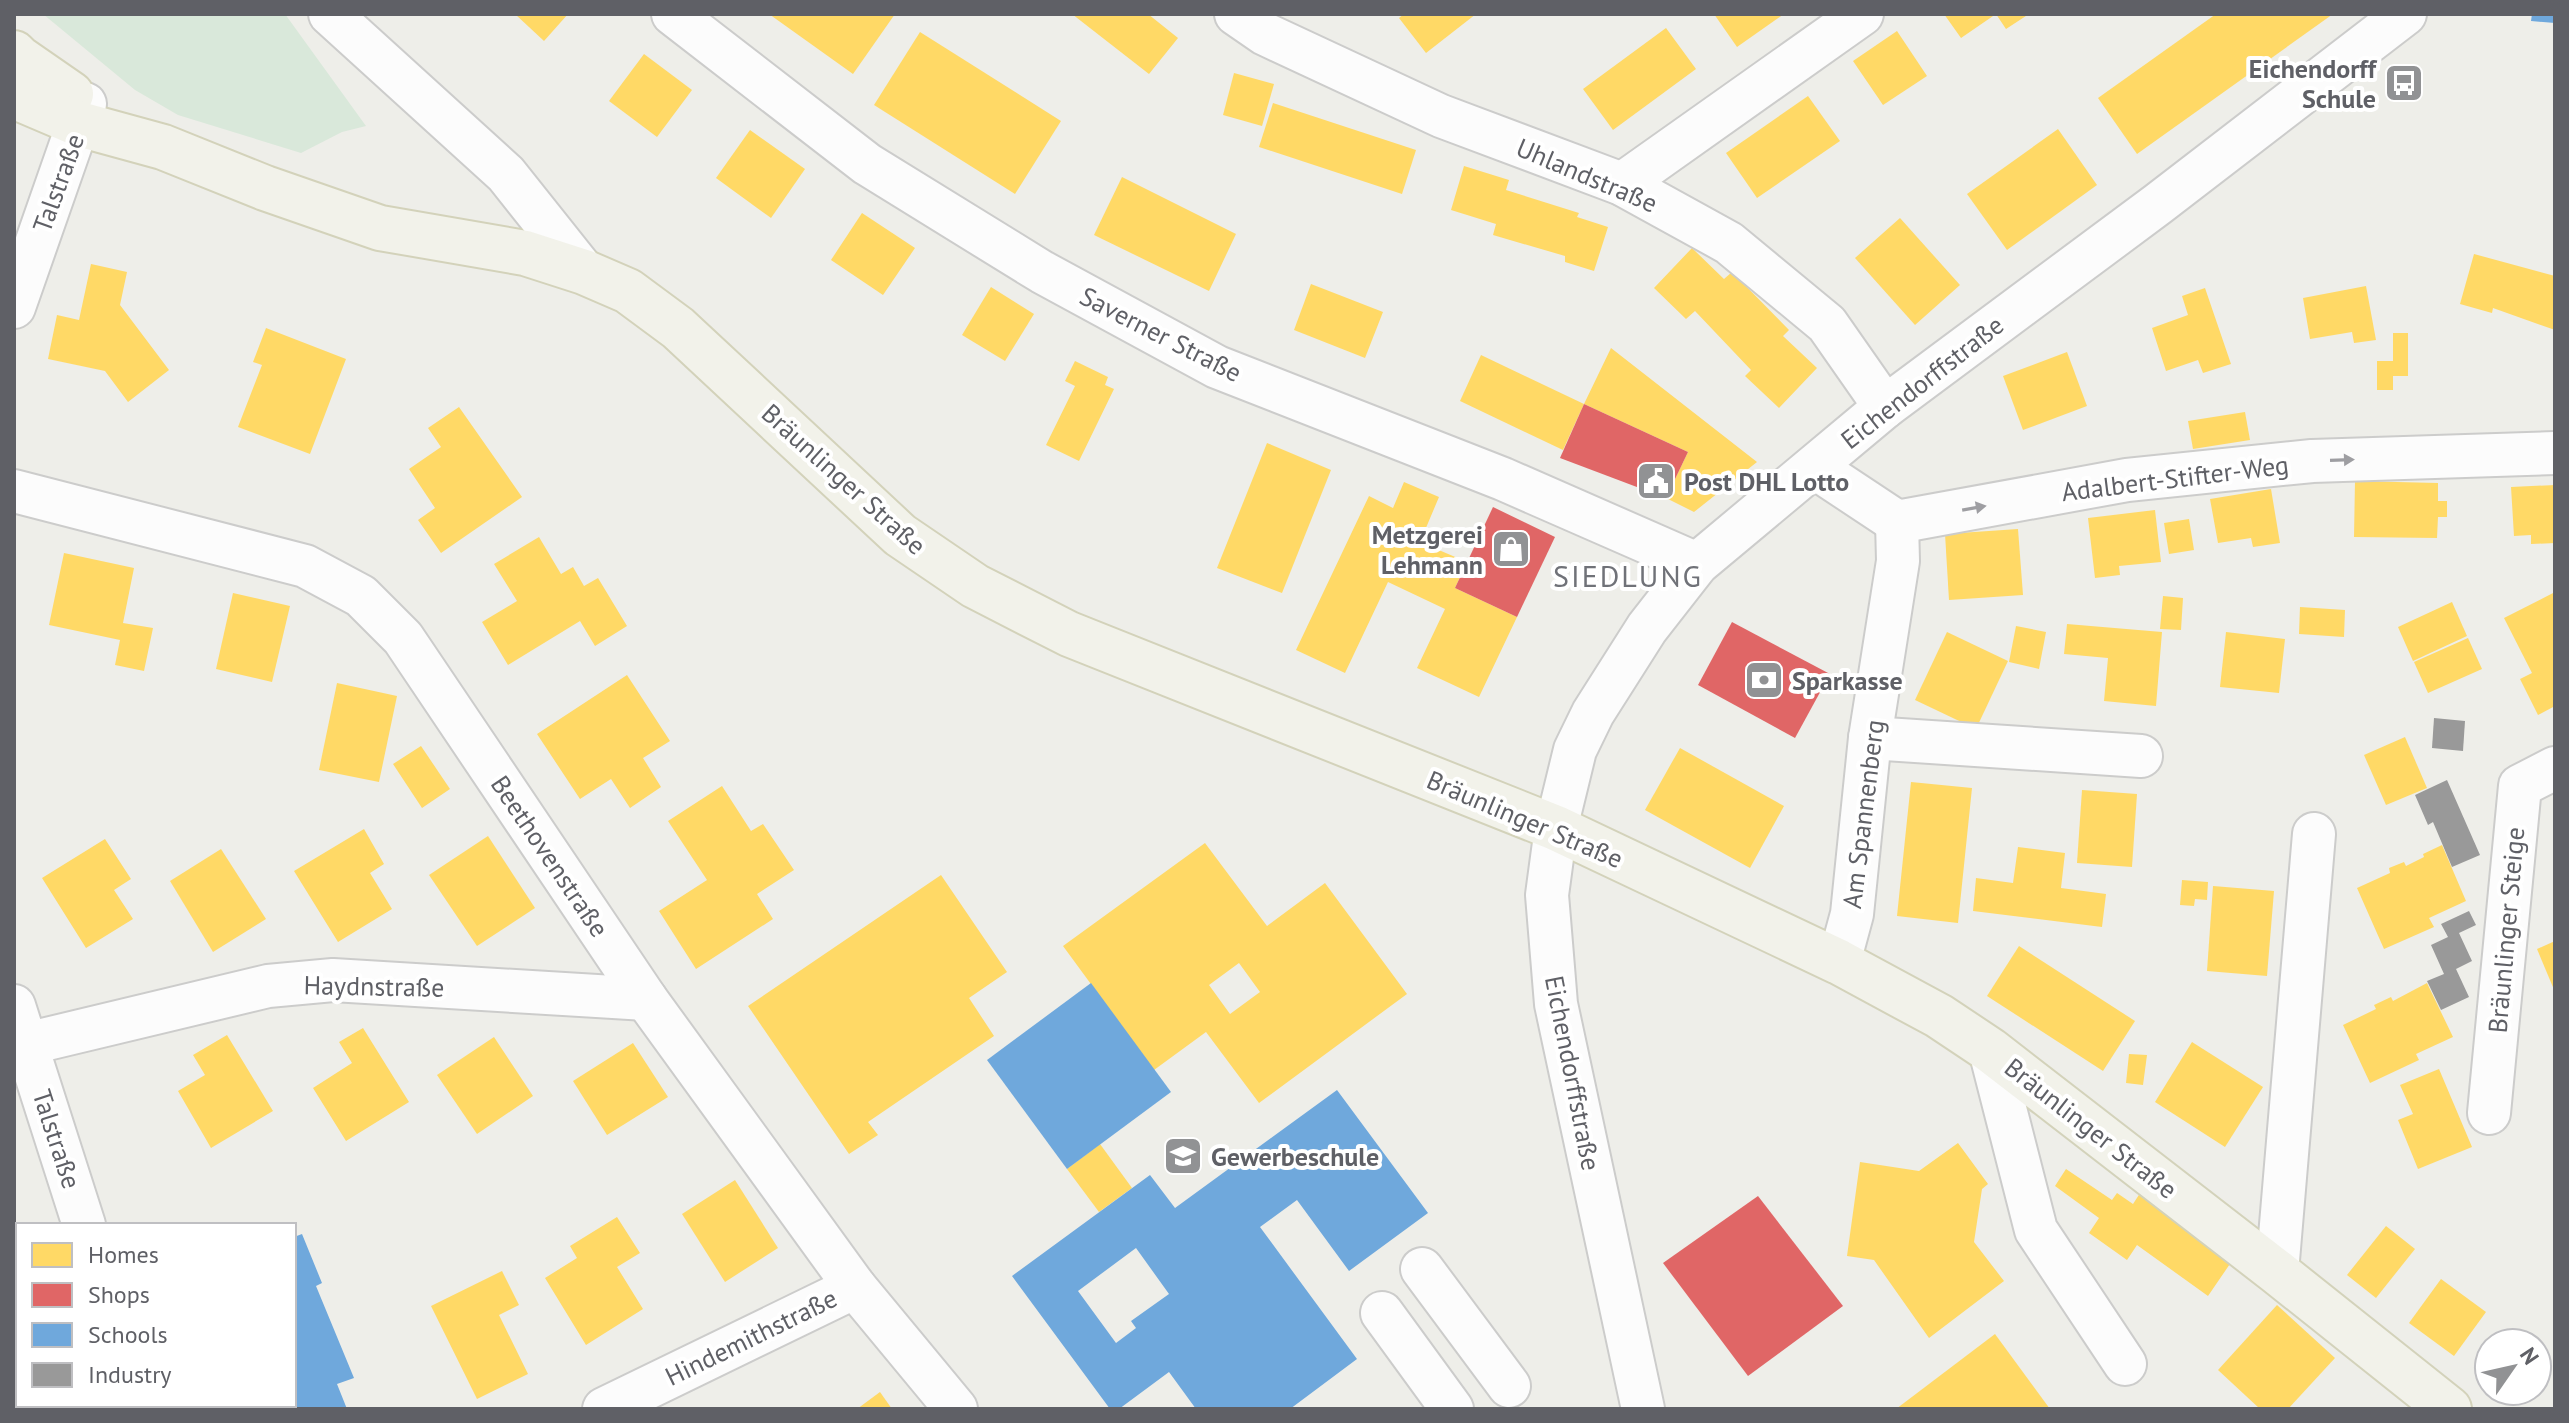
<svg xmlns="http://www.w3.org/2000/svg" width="2569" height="1423" font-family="'PT Sans',sans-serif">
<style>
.green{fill:#d9e8da}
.homes{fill:#ffd966;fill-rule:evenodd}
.shops{fill:#e06666}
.schools{fill:#6fa8dc;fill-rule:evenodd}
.industry{fill:#999}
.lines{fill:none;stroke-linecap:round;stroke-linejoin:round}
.minor-casing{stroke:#cccccb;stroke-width:46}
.major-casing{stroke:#d3d2ba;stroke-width:48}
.minor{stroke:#fcfcfc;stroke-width:42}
.major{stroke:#f2f2ea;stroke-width:44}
.oneway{fill:#9e9ea2}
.labels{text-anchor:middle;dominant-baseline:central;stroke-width:8;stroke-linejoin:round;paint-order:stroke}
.poi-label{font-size:26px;font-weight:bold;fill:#5f6066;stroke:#fff;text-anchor:start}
.street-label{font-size:26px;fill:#5f6066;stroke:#fff}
.quarter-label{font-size:30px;letter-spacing:2px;fill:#707278;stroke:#fff}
</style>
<rect width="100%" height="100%" fill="#eeeee9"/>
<polygon class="green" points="43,14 285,14 366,126 342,132 301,153 178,115 135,90"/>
<g class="homes">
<polygon points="515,14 568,14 544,41"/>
<polygon points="769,14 895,14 853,74"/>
<polygon points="1072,14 1148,14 1178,38 1149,74"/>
<polygon points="1404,14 1476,14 1426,53 1399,18"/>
<polygon points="1714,14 1784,14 1737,47"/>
<polygon points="1944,14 2029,14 2006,29 1996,14 1961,38"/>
<polygon points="2216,14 2333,14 2137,154 2098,98"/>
<polygon points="1666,28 1696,69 1613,130 1583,89"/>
<polygon points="1897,31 1927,76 1883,105 1853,61"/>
<polygon points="920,32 1061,121 1015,194 874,105"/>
<polygon points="644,54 692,90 657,137 609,101"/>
<polygon points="1234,73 1274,84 1262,126 1223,115"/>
<polygon points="1808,96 1840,141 1757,198 1726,153"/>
<polygon points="1273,103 1416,150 1402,194 1259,147"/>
<polygon points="2058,129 2097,185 2007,250 1967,194"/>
<polygon points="750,130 805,169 771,218 716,178"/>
<polygon points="1464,166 1509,180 1506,190 1579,213 1577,217 1608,227 1594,271 1565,262 1565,256 1493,235 1496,224 1451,210"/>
<polygon points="1122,177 1236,234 1209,291 1094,235"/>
<polygon points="862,213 915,248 883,295 831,260"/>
<polygon points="1900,218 1960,285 1915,325 1855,258"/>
<polygon points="1692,248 1724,279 1732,272 1789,330 1783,336 1817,368 1779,408 1745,376 1751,370 1695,311 1686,319 1654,288"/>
<polygon points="2474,254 2555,276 2555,330 2493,308 2492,313 2460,304"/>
<polygon points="91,264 127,272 120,305 169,370 128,402 105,371 48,359 57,315 79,320"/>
<polygon points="1311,284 1383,312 1365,358 1294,330"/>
<polygon points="2366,286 2376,340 2354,343 2352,332 2310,339 2303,298"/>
<polygon points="991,287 1034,314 1005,361 962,335"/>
<polygon points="2205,288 2231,364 2203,373 2198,360 2166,371 2152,328 2188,315 2182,296"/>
<polygon points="266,328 346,359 310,454 238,427 262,365 253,362"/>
<polygon points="2393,333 2408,333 2408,376 2393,376 2393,390 2377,390 2377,361 2393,361"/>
<polygon points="1611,348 1757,462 1694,512 1666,498 1688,452 1584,404"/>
<polygon points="2067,352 2087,406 2023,430 2003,376"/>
<polygon points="1481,355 1584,404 1563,450 1460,401"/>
<polygon points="1075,361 1108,377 1105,385 1114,389 1079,461 1046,445 1075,386 1065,381"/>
<polygon points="459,407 522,497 441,553 418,520 435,508 409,469 441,447 428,428"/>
<polygon points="2245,412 2250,440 2193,449 2188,421"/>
<polygon points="1267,443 1331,470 1282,593 1217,568"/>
<polygon points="2355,481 2438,483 2438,501 2447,501 2447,517 2438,517 2437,538 2354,537"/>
<polygon points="1404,482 1439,497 1420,542 1467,562 1455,588 1517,617 1479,697 1417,668 1445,609 1388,582 1345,673 1296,650 1369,496 1393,508"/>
<polygon points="2555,485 2555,543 2531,544 2531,535 2514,536 2511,487"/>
<polygon points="2271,489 2280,543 2253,547 2251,538 2218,543 2210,499"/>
<polygon points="2155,510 2161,562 2119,566 2120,575 2095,578 2088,518"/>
<polygon points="2189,519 2194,550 2169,554 2164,523"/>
<polygon points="2018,529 2023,595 1949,600 1945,534"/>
<polygon points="539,537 561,574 573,567 584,586 598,578 627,626 595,646 580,621 508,665 482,622 517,601 494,564"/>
<polygon points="64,553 134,568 123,623 153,628 144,671 115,665 120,640 49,625"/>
<polygon points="2555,592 2555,706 2538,715 2520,679 2532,673 2504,618"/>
<polygon points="233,593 290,606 272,682 216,669"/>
<polygon points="2163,596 2183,598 2181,630 2160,629"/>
<polygon points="2452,602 2467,636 2413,661 2398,627"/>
<polygon points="2300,607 2345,610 2344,637 2299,634"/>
<polygon points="2067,624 2162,632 2156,706 2104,701 2108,658 2064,654"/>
<polygon points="2016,626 2046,632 2039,669 2009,662"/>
<polygon points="1947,632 2008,661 1976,729 1915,700"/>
<polygon points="2226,632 2285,639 2279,693 2220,687"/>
<polygon points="2468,638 2482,669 2428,693 2414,662"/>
<polygon points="627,675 670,741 643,758 661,787 630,808 611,779 580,799 537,734"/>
<polygon points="337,683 397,696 379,782 319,770"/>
<polygon points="2405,737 2427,788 2386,805 2364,755"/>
<polygon points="421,746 450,789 422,808 393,764"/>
<polygon points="1680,748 1784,806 1750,868 1645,810"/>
<polygon points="1911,782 1972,788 1958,923 1897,916"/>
<polygon points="722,786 751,831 763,824 794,870 757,894 773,919 696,969 659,911 707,880 668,821"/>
<polygon points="2082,790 2137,794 2132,867 2077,863"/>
<polygon points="364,829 384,864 370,873 392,909 338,942 294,871"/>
<polygon points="488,836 535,908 477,946 429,875"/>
<polygon points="105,839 131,879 114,890 133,919 86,948 42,878"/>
<path d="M1205,843L1267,926L1325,883L1407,994L1259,1103L1206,1032L1154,1070L1063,946ZM1239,963L1260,992L1230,1014L1209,985Z"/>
<polygon points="2442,845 2466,901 2429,918 2434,927 2384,949 2357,888 2390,873 2389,868 2404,862 2406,866 2424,857 2423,854"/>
<polygon points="2018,847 2065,853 2061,888 2106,894 2102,927 1973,911 1976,878 2013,883"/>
<polygon points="221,849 266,919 213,952 170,881"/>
<polygon points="941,875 1007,972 969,998 994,1036 868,1122 878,1135 849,1154 748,1006"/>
<polygon points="2182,880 2208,882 2207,900 2195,899 2194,906 2180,905"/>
<polygon points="2213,886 2274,891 2267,976 2207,971"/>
<polygon points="2555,941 2555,992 2537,949"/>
<polygon points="2019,946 2135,1021 2103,1071 1987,996"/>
<polygon points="2427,983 2453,1037 2416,1054 2419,1060 2370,1083 2343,1025 2376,1009 2374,1005 2391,997 2393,1001"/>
<polygon points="363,1028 409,1102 346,1141 313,1088 352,1063 339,1042"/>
<polygon points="227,1035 273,1111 211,1148 178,1091 205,1075 193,1055"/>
<polygon points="494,1037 533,1096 477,1134 437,1075"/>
<polygon points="2192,1042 2263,1087 2225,1147 2155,1102"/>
<polygon points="633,1043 668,1097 607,1135 573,1081"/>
<polygon points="2129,1054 2147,1055 2143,1085 2126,1083"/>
<polygon points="2439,1069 2472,1147 2418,1169 2398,1120 2413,1114 2400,1085"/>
<polygon points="1958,1143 1988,1184 1982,1189 1974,1242 2004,1281 1929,1338 1874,1260 1847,1256 1860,1162 1919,1171"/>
<polygon points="1100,1144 1132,1188 1099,1212 1067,1169"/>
<polygon points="2066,1169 2112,1200 2117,1193 2133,1204 2146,1184 2234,1258 2208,1296 2137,1245 2127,1260 2089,1233 2099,1218 2055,1186"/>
<polygon points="735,1180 778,1248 725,1282 682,1214"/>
<polygon points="617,1217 640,1253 617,1267 643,1309 586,1345 545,1278 577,1258 570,1246"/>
<polygon points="2386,1226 2415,1249 2376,1298 2347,1275"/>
<polygon points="502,1271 519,1305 499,1315 528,1374 477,1399 431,1306"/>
<polygon points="2441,1279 2486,1312 2454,1356 2409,1323"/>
<polygon points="2277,1305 2335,1358 2288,1409 2260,1409 2218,1370"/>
<polygon points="1995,1334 2050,1409 1896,1409"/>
<polygon points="14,1342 18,1348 18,1405 35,1405 28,1409 14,1409"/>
<polygon points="880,1392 892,1409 857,1409"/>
</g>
<g class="shops">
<polygon points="1584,404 1688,452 1666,498 1560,458"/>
<polygon points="1493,507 1555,537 1517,617 1455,588"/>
<polygon points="1732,622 1830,674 1795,738 1698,685"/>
<polygon points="1758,1196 1843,1306 1748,1376 1663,1263"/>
</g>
<g class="schools">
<polygon points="2532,14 2555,14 2555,23 2531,21"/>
<polygon points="1091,983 1171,1092 1067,1169 987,1060"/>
<path d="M1337,1090L1428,1213L1349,1271L1297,1200L1260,1227L1357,1359L1290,1409H1196L1169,1372L1119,1409H1110L1012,1276L1150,1175L1175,1208ZM1136,1248L1169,1294L1131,1321L1136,1328L1116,1343L1078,1291Z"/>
<polygon points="302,1234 322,1283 316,1286 354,1378 337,1384 347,1409 290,1409 289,1405 294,1405 294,1237"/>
</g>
<g class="industry">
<polygon points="2434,718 2465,721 2463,751 2432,748"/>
<polygon points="2447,780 2480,855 2452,867 2433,822 2428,825 2415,795"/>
<polygon points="2469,911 2476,925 2459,933 2472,961 2456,969 2469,997 2441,1010 2427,981 2444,974 2431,945 2448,937 2441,924"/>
</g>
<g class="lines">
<defs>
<g id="minor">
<polyline points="330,14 506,174 584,272"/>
<polyline points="673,14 867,164 1042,272 1217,367 1503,479 1697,564"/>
<polyline points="1236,14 1265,34 1441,116 1622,184 1729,243 1827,324 1885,407"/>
<polyline points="1622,184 1862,14"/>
<polyline points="14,307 85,104"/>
<polyline points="1814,467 1897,522 2127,480 2312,461 2555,453"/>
<polyline points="14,491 305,566 361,596 403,638 646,999 855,1287 956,1409"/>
<polyline points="1870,738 2141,756"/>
<polyline points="1839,962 1852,914 1870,738 1898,561 1897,522"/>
<polyline points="14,1006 84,1225"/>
<polyline points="14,1049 26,1044 268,986 333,980 646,999"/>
<polyline points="1990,1050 2036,1230 2125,1364"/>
<polyline points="2489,1113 2520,786 2555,768"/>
<polyline points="1422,1269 1509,1386"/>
<polyline points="2277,1272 2314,834"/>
<polyline points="1382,1313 1452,1409"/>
<polyline points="142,1405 143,1409"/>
<polyline points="604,1409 855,1287"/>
<polyline points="1643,1409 1556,1004 1547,895 1556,828 1575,750 1593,713 1647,628 1697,564 1885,407 2158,204 2405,14"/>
</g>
<g id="major">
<polyline points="14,53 19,58 71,94"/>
<polyline points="14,90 25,101 79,124 163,147 265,188 380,228 525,253 584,272 628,291 678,328 900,535 975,586 1069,634 1556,828 1839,962 1939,1016 1990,1050 2277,1272 2449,1409"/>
</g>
</defs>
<use href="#minor" class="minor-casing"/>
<use href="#major" class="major-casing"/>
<use href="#minor" class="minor"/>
<use href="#major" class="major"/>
</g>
<defs><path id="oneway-solid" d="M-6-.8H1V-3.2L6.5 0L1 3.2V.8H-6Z" transform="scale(2)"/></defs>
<g class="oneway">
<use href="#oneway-solid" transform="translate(2342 460) rotate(-2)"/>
<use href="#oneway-solid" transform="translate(1974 508) rotate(-10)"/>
</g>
<defs>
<symbol id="bus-square" viewBox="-11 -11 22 22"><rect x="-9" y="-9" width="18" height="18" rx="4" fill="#919294" stroke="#fff"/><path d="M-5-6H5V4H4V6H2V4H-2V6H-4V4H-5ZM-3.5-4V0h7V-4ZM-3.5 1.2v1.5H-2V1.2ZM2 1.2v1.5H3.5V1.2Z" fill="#fff"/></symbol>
<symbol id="civic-square" viewBox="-11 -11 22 22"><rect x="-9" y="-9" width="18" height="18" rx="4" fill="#919294" stroke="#fff"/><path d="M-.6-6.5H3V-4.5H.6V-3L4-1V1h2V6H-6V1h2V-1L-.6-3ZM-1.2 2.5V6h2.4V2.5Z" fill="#fff"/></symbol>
<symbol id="shop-square" viewBox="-11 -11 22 22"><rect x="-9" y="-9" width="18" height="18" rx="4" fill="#919294" stroke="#fff"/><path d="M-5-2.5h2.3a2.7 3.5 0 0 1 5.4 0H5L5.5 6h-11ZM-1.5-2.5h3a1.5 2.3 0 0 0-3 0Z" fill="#fff"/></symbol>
<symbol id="bank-square" viewBox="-11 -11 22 22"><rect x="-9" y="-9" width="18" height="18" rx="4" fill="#919294" stroke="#fff"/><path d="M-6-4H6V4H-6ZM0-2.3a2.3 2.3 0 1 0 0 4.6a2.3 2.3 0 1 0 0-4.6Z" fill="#fff"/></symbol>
<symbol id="school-square" viewBox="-11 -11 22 22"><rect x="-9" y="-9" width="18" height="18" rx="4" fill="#919294" stroke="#fff"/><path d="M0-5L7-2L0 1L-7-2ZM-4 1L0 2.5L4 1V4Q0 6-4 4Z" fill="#fff"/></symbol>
</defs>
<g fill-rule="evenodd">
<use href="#bus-square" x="2382" y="61" width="44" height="44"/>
<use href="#civic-square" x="1634" y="459" width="44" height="44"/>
<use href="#shop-square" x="1489" y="527" width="44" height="44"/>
<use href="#bank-square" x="1742" y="658" width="44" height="44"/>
<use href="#school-square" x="1161" y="1134" width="44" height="44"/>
</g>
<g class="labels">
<g class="poi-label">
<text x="2376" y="68" text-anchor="end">Eichendorff<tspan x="2376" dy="30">Schule</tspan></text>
<text x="1684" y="481">Post DHL Lotto</text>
<text x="1483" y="534" text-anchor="end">Metzgerei<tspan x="1483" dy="30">Lehmann</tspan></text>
<text x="1792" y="680">Sparkasse</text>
<text x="1211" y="1156">Gewerbeschule</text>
</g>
<g class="street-label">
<text transform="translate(1587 175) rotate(23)">Uhlandstraße</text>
<text transform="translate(58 183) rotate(-70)">Talstraße</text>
<text transform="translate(1161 334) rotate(27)">Saverner Straße</text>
<text transform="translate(1922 382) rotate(-38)">Eichendorffstraße</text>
<text transform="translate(2175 478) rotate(-7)">Adalbert-Stifter-Weg</text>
<text transform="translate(844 479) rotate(42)">Bräunlinger Straße</text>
<text transform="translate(1863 814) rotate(-83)">Am Spannenberg</text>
<text transform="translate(1525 819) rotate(23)">Bräunlinger Straße</text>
<text transform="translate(550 856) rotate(56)">Beethovenstraße</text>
<text transform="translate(2506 930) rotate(-85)">Bräunlinger Steige</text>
<text transform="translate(374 986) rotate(1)">Haydnstraße</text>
<text transform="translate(1573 1073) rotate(79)">Eichendorffstraße</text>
<text transform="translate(2091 1128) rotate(38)">Bräunlinger Straße</text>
<text transform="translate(57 1139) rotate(72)">Talstraße</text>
<text transform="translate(751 1337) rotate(-26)">Hindemithstraße</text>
</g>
<g class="quarter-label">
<text x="1628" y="575">SIEDLUNG</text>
</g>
</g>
<rect width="2569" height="1423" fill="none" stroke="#5f6066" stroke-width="32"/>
<rect x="16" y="1223" width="280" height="184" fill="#ffffff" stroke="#bfbfc2" stroke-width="2"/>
<rect x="32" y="1243" width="40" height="24" fill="#ffd966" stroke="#bfbfc2" stroke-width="2"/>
<text x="88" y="1263" font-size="24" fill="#5f6066">Homes</text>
<rect x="32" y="1283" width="40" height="24" fill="#e06666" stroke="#bfbfc2" stroke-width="2"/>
<text x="88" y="1303" font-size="24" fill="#5f6066">Shops</text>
<rect x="32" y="1323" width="40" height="24" fill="#6fa8dc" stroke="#bfbfc2" stroke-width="2"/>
<text x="88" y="1343" font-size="24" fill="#5f6066">Schools</text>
<rect x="32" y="1363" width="40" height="24" fill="#999999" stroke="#bfbfc2" stroke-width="2"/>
<text x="88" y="1383" font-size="24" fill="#5f6066">Industry</text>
<g transform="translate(2513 1367) rotate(56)"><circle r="38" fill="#ffffff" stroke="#bfbfc2" stroke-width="2"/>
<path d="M0-6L14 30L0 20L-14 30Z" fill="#919294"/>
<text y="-12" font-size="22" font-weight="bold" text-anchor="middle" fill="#5f6066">N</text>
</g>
</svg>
